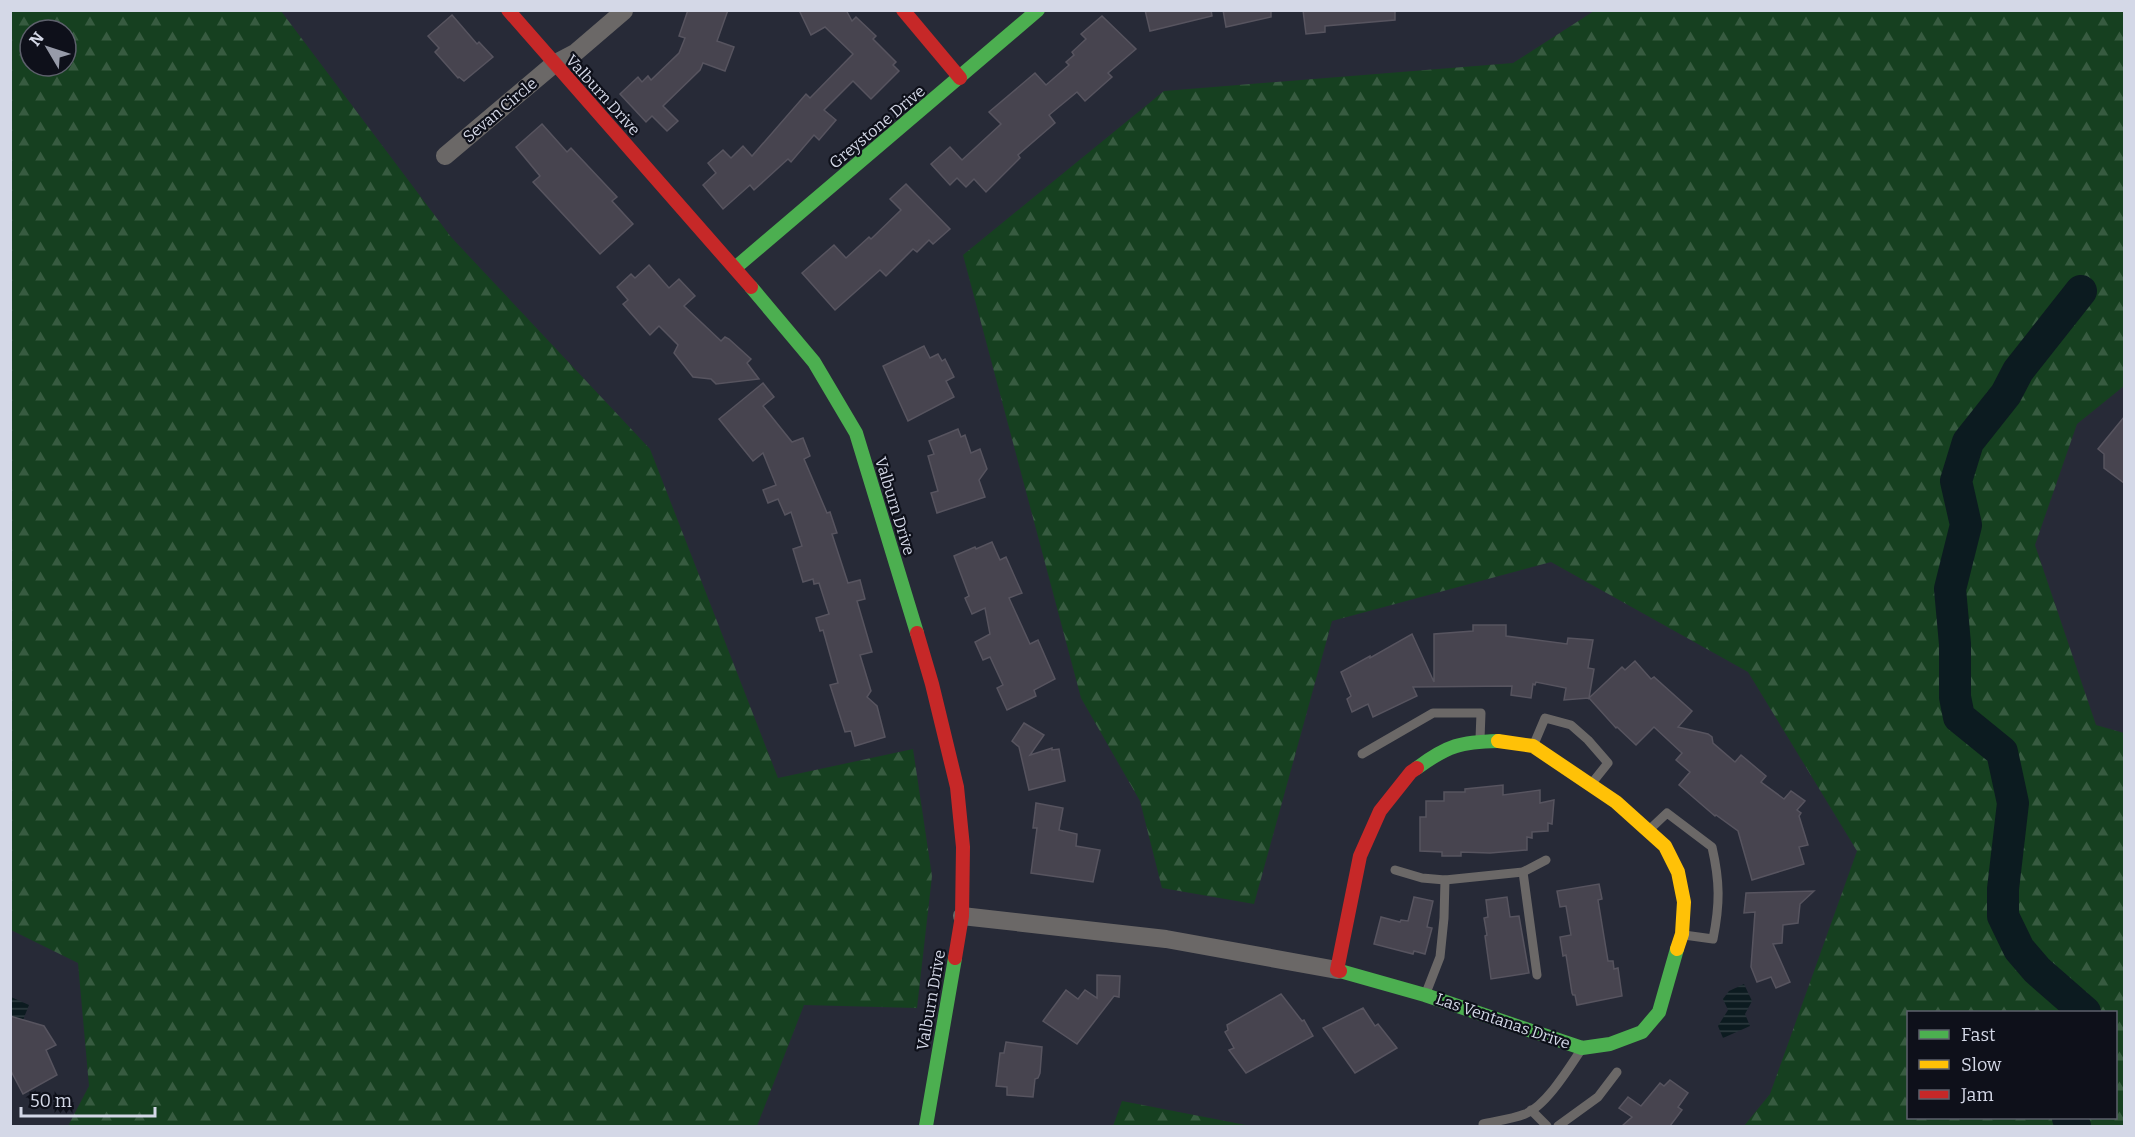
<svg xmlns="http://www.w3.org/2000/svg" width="2135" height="1137" font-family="Bitter,serif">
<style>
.forest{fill:url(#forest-firs);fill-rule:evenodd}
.water{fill:url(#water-rules)}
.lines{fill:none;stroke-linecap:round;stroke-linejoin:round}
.river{stroke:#0c1b20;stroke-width:32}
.building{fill:#47444f;stroke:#57545f;stroke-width:1.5}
.lane{stroke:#6b6867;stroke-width:9}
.street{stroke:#6b6867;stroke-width:18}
.fast{stroke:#4caf50;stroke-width:14}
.slow{stroke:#ffc107;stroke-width:14}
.jam{stroke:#c62828;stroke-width:14}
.labels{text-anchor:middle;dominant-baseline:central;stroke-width:4.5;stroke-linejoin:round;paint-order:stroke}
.street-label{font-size:16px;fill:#d4d8e7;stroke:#0e101a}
</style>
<defs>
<pattern id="forest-firs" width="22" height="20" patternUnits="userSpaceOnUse" patternTransform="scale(1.5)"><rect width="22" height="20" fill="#164020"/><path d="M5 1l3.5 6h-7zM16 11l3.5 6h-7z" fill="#375b40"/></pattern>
<pattern id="water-rules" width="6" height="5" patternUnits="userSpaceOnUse" patternTransform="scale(1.5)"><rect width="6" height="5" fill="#0c1b20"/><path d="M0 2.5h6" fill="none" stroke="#2e3b40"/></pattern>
</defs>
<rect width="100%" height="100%" fill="#272a37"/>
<g class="forest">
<path d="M10,11H281L451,237L650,449L778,778L913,749L932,876L917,1008L804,1005L757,1126H68L89,1086L78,963L11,930ZM30,30H66V66H30Z"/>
<path d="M1594,11H2124V386L2077,424L2035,545L2096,725L2124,733V1126H1744L1770,1094L1857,851L1748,672L1551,562L1332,621L1254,904L1162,888L1140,801L1081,698L963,255L1164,91L1513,63ZM1908,1012H2116V1118H1908Z"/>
<polygon points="1122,1101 1251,1126 1113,1126"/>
</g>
<g class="water">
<polygon points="1744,984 1752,1001 1745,1014 1750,1026 1723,1038 1718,1026 1728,1010 1723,999 1729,991"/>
<polygon points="11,997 29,1005 23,1020 11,1016"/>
</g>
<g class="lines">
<g class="river">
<polyline points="2081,291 2018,371 2006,394 1968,442 1956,481 1966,525 1950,589 1955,644 1955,697 1959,717 2002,752 2013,803 2003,889 2003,916 2019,949 2037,970 2085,1012"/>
<polyline points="2068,1118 2075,1126"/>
</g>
</g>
<g class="building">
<polygon points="688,10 728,10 717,41 734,47 725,71 703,63 700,70 663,106 678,121 667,131 652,116 646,122 620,94 638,77 642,82 648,76 651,80 679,53 685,38 679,36"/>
<polygon points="799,10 846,10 852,21 856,17 876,36 873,39 896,62 893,65 899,71 871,99 853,81 824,110 836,120 819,140 814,135 791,162 788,159 754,190 750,185 723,209 703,185 716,173 708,163 723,150 731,158 743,146 752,156 806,94 810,98 853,54 825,27 811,35"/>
<polygon points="1145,10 1211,10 1212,16 1150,31"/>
<polygon points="1223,10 1271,10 1271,17 1226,27"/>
<polygon points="1303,10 1395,10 1395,20 1325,26 1325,32 1306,34"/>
<polygon points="452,15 477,44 479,42 493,57 464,81 459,77 458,78 435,52 439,48 428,36"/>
<polygon points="1102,16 1136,49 1108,73 1112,77 1085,101 1077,92 1049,115 1055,123 1018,155 1020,158 986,192 974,179 966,187 957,178 950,185 931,164 950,147 962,160 1001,124 989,112 1035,73 1046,85 1069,65 1066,62 1074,55 1072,52 1086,39 1081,34"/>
<polygon points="542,124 567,152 571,148 617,197 612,201 633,224 600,254 533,182 540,176 516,147"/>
<polygon points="906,184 950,229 933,244 929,240 917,252 913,249 886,276 880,270 835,310 802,273 834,245 846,258 869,237 871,239 901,210 890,199"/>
<polygon points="649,265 669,288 679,279 695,296 684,306 721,341 725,337 729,339 751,359 747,363 759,379 716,384 711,379 693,377 674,353 678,345 659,326 650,335 623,304 628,300 617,287 631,274 635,278"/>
<polygon points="924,346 930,358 938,354 942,361 945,359 954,377 946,381 954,397 908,421 883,366"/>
<polygon points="763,383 774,397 763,406 792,442 803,438 810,456 804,459 827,513 830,512 837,533 832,534 848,583 860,580 865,599 857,601 872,652 860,655 871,691 867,697 877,706 885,737 855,746 851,731 845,732 830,685 838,683 823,630 820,631 816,618 829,614 819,583 814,584 813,579 803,582 793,549 802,546 791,512 785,515 778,499 768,503 763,490 776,485 763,453 753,461 719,419"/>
<polygon points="2124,417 2124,483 2104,468 2104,454 2098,449"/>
<polygon points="958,429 961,437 965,435 971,453 980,449 987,469 979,480 985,497 937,513 931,493 938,491 928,456 934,454 929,441"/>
<polygon points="992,542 1000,560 1006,557 1022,593 1009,598 1030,644 1038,640 1055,679 1034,690 1036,696 1007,710 997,688 1003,685 990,657 983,660 975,642 990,634 985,608 972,614 965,598 969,596 954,556 975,547 976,549"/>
<polygon points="1473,625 1506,625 1506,636 1567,644 1568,638 1593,640 1588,668 1594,669 1589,698 1622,667 1625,670 1635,661 1651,679 1654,677 1692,711 1678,727 1708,734 1712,737 1713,743 1735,762 1741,755 1766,776 1761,782 1784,799 1791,791 1805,801 1797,810 1801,813 1799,816 1808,845 1799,847 1804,864 1752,880 1738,831 1716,815 1715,816 1679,785 1690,772 1676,760 1682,753 1654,727 1636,745 1617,727 1616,728 1589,698 1564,700 1566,688 1536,682 1535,685 1533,684 1531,698 1511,695 1512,686 1413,687 1417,696 1373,717 1368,704 1352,712 1347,699 1351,696 1341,672 1370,656 1370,658 1412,634 1434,682 1434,634 1473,631"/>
<polygon points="1024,723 1044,735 1030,755 1052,748 1052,750 1059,749 1065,781 1029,790 1019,747 1012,741"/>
<polygon points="1503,785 1503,795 1540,790 1540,803 1554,800 1552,824 1548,823 1548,831 1532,832 1532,838 1527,837 1527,850 1490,853 1461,852 1461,856 1442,856 1442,852 1420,851 1420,817 1426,817 1426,801 1444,801 1444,792 1465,792 1465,789"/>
<polygon points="1036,803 1063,808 1059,830 1077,834 1076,846 1100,850 1093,882 1031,873 1037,828 1033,828"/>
<polygon points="1599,884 1602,899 1598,900 1608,961 1613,961 1614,969 1618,968 1622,996 1577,1005 1575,995 1573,995 1572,993 1566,955 1563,956 1560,937 1571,935 1566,906 1560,907 1557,891"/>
<polygon points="1814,891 1800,904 1798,923 1783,925 1782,943 1773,944 1790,982 1776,988 1771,977 1757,982 1751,967 1755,912 1744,913 1746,893"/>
<polygon points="1414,897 1433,901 1427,927 1432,928 1425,954 1414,951 1413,954 1374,944 1381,917 1400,922 1401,920 1408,921"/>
<polygon points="1507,897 1510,917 1519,916 1529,973 1491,979 1485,936 1487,935 1484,918 1488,917 1486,900"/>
<polygon points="1097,975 1120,976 1119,997 1114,996 1077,1044 1043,1021 1066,990 1078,999 1085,990 1097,998"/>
<polygon points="1281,994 1302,1021 1304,1020 1313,1036 1246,1073 1229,1050 1234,1048 1225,1032 1228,1030 1227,1025"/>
<polygon points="1363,1008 1375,1026 1378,1024 1397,1048 1355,1073 1323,1028"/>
<polygon points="10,1016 44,1026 56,1045 46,1050 57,1075 23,1094 10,1069"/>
<polygon points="1006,1042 1042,1047 1040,1073 1038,1078 1035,1079 1033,1097 1007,1095 1007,1087 996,1086 1000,1053 1004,1053"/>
<polygon points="1670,1080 1688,1093 1678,1107 1682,1110 1670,1126 1622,1126 1632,1117 1619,1108 1628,1097 1641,1106 1660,1083 1664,1086"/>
</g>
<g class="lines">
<g class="lane">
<polyline points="1534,744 1545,718 1571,725 1588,740 1608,763 1592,783"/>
<polyline points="1362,754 1433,713 1481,713 1480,739"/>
<path d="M1650,829L1667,813L1712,847C1720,882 1720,904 1713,939L1684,935"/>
<polyline points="1395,870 1422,878 1445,880 1523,872 1546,860"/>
<polyline points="1523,872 1537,975"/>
<polyline points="1426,993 1440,957 1444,918 1445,880"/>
<polyline points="1531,1110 1547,1126"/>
<path d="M1483,1124C1497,1121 1512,1119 1525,1114C1546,1106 1569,1068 1581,1050"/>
<polyline points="1558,1126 1598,1097 1617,1072"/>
</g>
<g class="street">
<polyline points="445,156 554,64 575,53 624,11"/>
<polyline points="962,916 1166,939 1337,970"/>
</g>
<g class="fast">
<polyline points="735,268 1038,10"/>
<polyline points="751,287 814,362 856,433 917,633"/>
<path d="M1417,768C1448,745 1461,742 1498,741"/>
<polyline points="1340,971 1425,995 1582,1048 1610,1044 1642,1032 1659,1012 1677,949"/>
<polyline points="926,1126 955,958"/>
</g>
<polyline class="slow" points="1498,741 1533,746 1616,802 1665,846 1678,872 1684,902 1682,934 1677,949"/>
<g class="jam">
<polyline points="508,10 751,287"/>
<polyline points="903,10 960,78"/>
<polyline points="917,633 932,684 957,787 963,847 962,916 955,958"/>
<polyline points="1340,971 1337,970 1360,856 1380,811 1411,772 1417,768"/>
</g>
</g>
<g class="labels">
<g class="street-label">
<text transform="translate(603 95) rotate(48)">Valburn Drive</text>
<text transform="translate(500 110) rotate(-40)">Sevan Circle</text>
<text transform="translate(877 127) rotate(-40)">Greystone Drive</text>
<text transform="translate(895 506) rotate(73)">Valburn Drive</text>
<text transform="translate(931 1000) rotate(-80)">Valburn Drive</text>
<text transform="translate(1503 1021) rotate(19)">Las Ventanas Drive</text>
</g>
</g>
<rect width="2135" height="1137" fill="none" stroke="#d4d8e7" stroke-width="24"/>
<rect x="1907" y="1011" width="210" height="108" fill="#0e101a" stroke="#5d606c" stroke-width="1.5"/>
<rect x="1919" y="1030" width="30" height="9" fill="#4caf50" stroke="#5d606c" stroke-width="1.5"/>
<text x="1961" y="1041" font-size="18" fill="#d4d8e7">Fast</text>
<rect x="1919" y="1060" width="30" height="9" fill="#ffc107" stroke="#5d606c" stroke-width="1.5"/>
<text x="1961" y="1071" font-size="18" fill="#d4d8e7">Slow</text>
<rect x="1919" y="1090" width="30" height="9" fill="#c62828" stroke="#5d606c" stroke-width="1.5"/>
<text x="1961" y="1101" font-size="18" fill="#d4d8e7">Jam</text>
<g transform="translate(48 48) rotate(309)"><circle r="28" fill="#0e101a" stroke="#5d606c" stroke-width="1.5"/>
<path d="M0-4.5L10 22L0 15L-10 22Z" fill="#979ba9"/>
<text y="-9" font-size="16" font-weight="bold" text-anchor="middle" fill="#d4d8e7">N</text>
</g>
<path d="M21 1107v9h134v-9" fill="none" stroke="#d4d8e7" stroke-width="3"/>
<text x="30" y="1107" font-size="18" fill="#d4d8e7" stroke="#0e101a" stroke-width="4.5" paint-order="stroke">50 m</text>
</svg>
